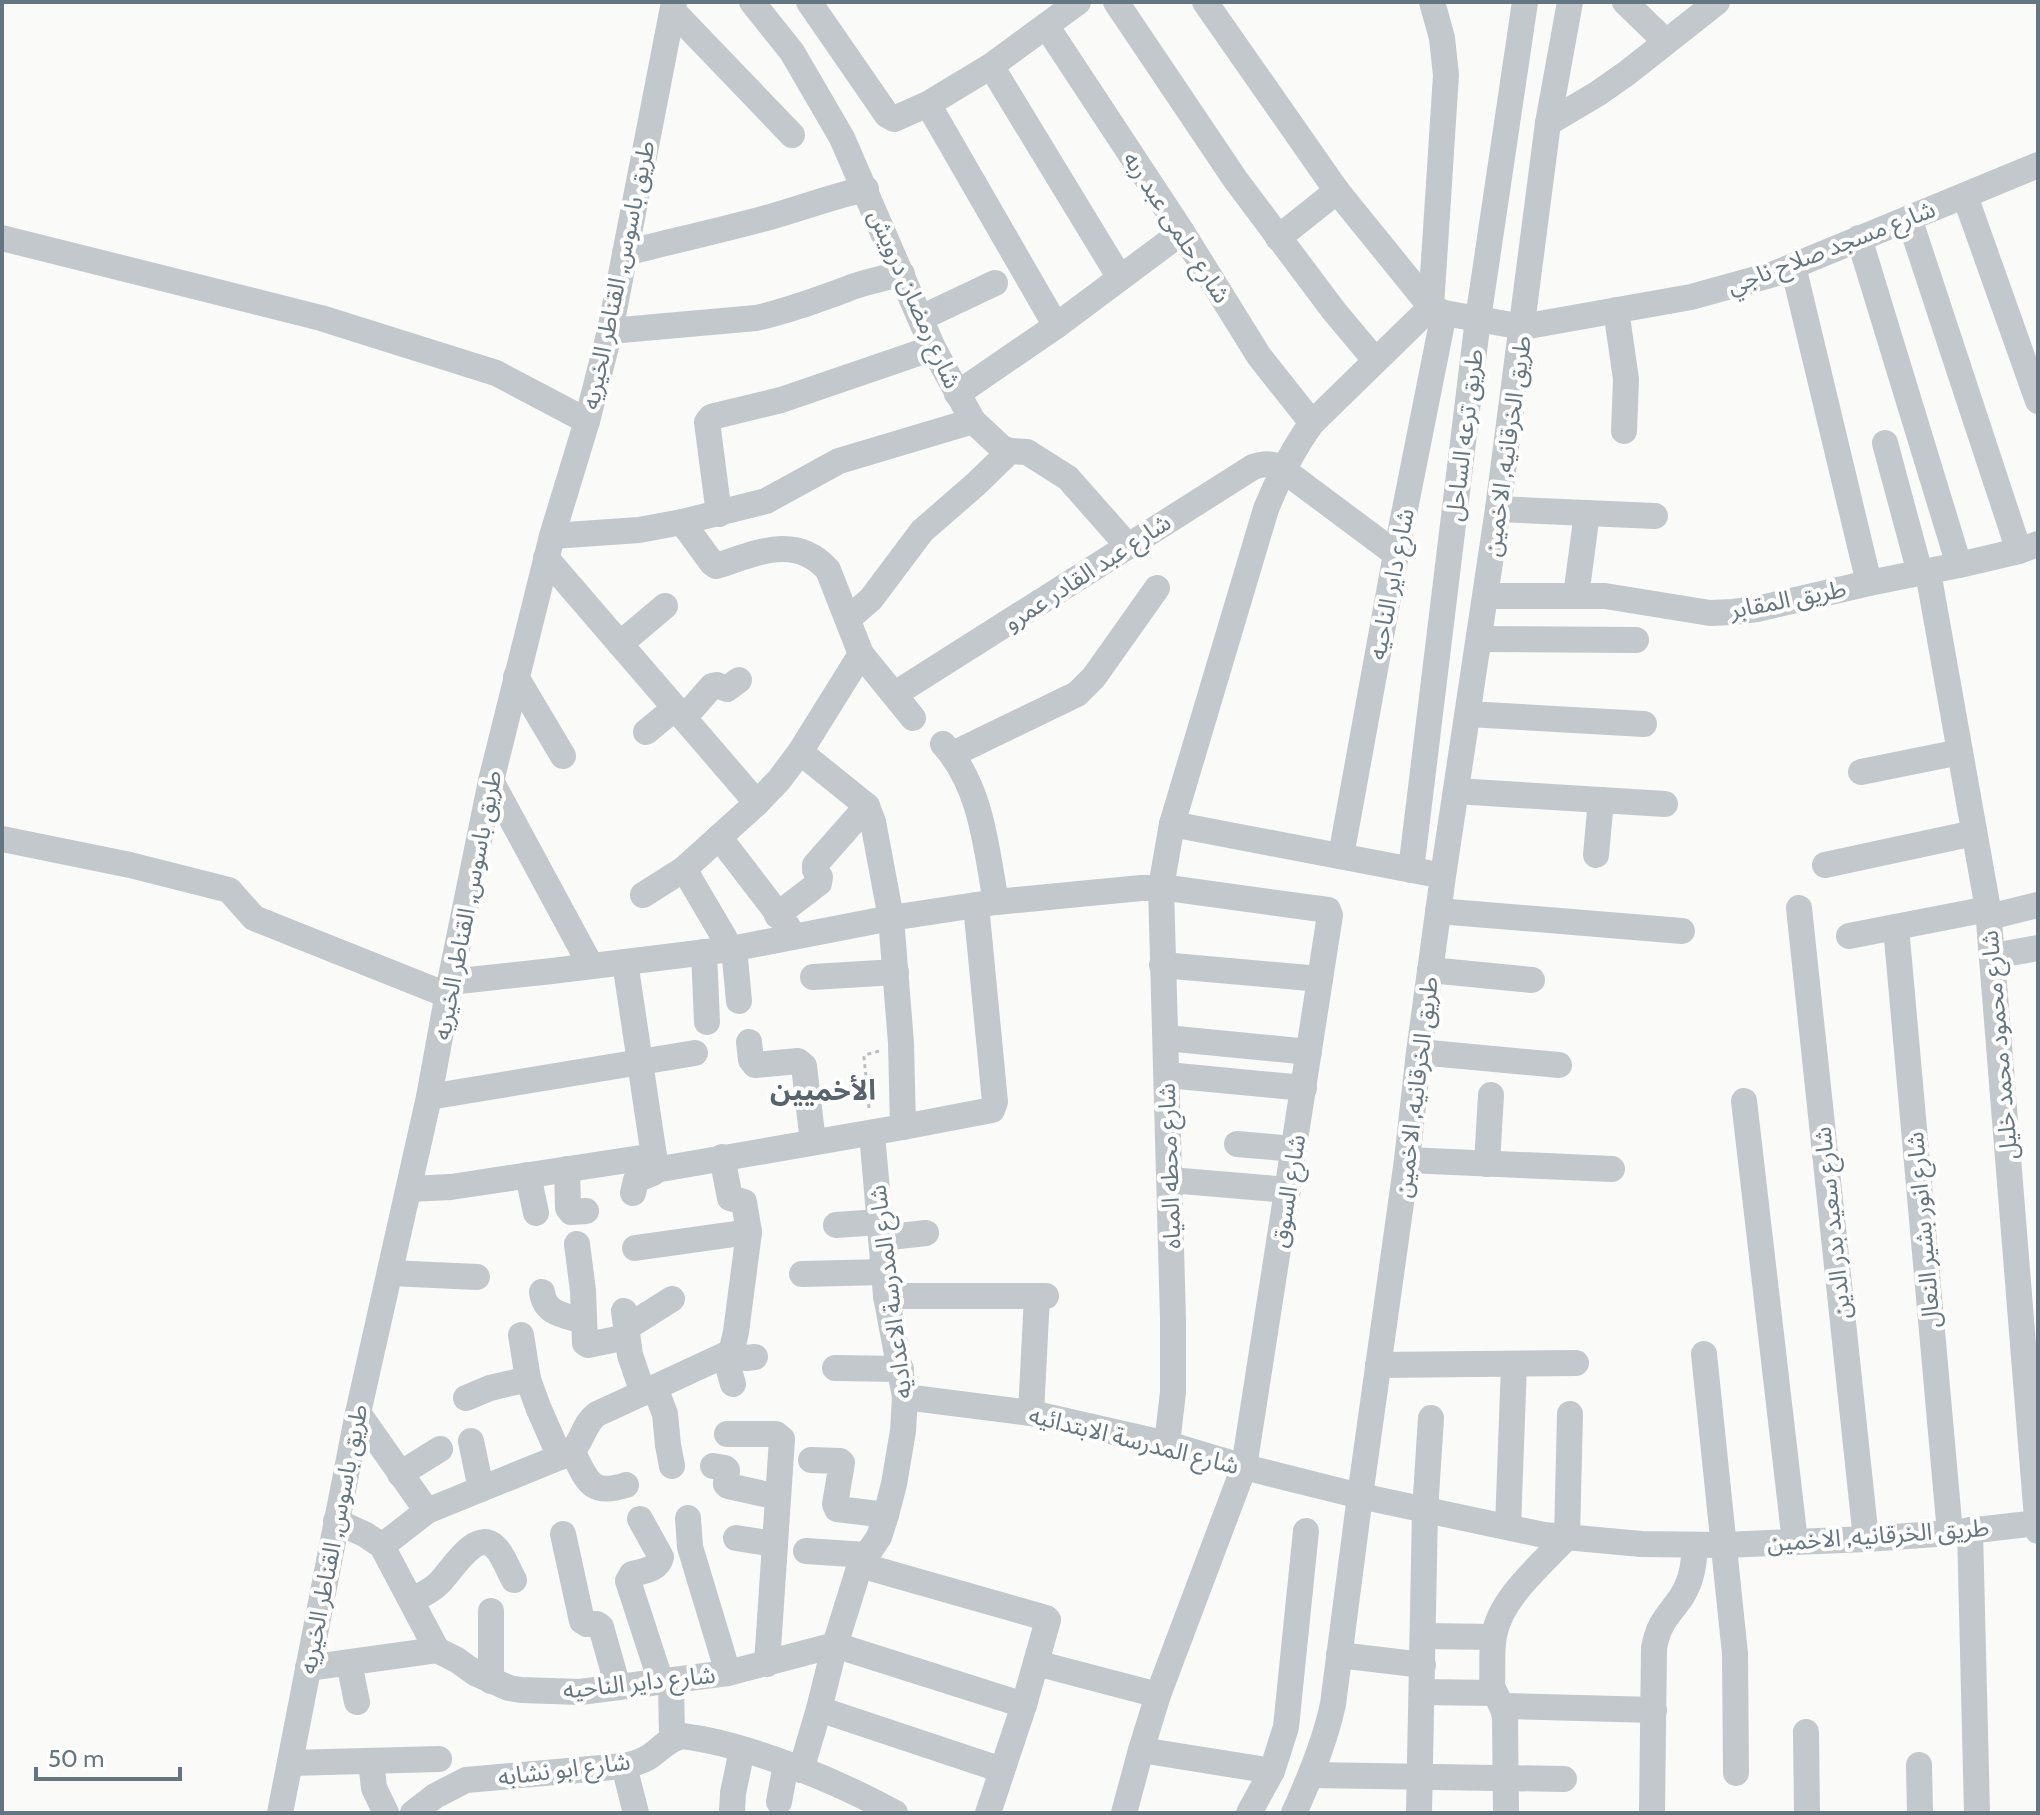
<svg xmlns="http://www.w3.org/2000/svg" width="2040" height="1815" font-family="Cabin,'Noto Sans Arabic',sans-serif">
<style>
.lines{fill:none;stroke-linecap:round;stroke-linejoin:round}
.path{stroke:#bbbfc2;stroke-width:3;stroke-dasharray:4 4;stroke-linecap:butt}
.minor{stroke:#c3c8cc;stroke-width:26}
.labels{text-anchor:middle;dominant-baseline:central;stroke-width:8;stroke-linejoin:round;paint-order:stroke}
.street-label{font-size:24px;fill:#657683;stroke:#fff}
.quarter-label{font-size:28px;font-weight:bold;fill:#57646e;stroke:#fff}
</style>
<rect width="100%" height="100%" fill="#fafaf8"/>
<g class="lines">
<polyline class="path" points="869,1108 864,1057 865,1055 879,1051"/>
<g class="minor">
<polyline points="752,2 792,52 842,138 933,348 973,421 1002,448 1010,451 1027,452 1068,478 1128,546"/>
<polyline points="809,2 887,115 894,119 928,104 991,66 1078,2"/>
<polyline points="1116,2 1235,179 1334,311 1375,360"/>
<polyline points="1205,2 1337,191 1431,307 1444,313 1523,327 1691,297 1774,274 2038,165"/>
<polyline points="1570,2 1548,123 1498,509 1443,876 1419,1052 1407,1160 1360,1496 1544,1535 1641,1544 1724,1545 1866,1539 1950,1533 2038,1523"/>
<polyline points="1625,2 1666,42"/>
<polyline points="673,11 792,135"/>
<polyline points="1047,27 1182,232 1259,356 1312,423"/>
<polyline points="991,66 1120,278"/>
<polyline points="928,104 1056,326"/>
<polyline points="1548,123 1597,94 1627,73 1717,2"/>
<polyline points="1965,196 2038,401"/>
<polyline points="1909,218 2019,551"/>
<polyline points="2,238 321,318 496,373 587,421"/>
<polyline points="1278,238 1337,191"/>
<polyline points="1859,238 1959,565"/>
<path d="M625,253C673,241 722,230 770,217C802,208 833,196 866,189"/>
<polyline points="1793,266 1869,583"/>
<polyline points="1431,307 1446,75 1442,38 1432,2"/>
<polyline points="1616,310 1626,379 1624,431"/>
<polyline points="921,318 995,283"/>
<path d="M610,331L756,318C788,311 817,300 847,289C864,282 884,278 902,274"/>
<polyline points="957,394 1056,326 1182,232"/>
<polyline points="1885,443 1920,573"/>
<polyline points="1498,509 1655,516"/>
<polyline points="719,514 707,422 711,417 781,400 933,348"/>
<path d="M682,522L712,563L716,566C755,554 795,533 828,570L861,654L913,718"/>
<polyline points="552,536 639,530 682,522 766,501 839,461 973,421"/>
<polyline points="546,558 757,803"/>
<polyline points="1928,572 1988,909 2038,1531"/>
<polyline points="1487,596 1605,596 1710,613 1733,612 1757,609 1869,583 1959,565 2019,551 2038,544"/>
<polyline points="1576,596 1587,513"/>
<polyline points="848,619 871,599 922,531 976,484 1010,451"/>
<polyline points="1480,639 1636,640"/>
<polyline points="620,644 665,606"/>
<polyline points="516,677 563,756"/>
<path d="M895,694L1253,467C1264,463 1272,463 1282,469L1396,554"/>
<polyline points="1468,714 1644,724"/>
<polyline points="684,718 712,686 717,685 727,689 739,680"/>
<polyline points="646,732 675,708"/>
<path d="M943,744C982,787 986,848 996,902"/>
<polyline points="800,752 867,806 873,822 891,918 901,1043 903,1127"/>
<polyline points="953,754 1077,694 1094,677 1157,588"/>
<polyline points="1861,772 1960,752"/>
<polyline points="491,781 591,966"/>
<polyline points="1456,791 1665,804"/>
<polyline points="1172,824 1428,873"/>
<polyline points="719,837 788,927"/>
<polyline points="2,839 130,865 229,890 254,918 447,995"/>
<polyline points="1596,855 1601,800"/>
<polyline points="1341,856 1396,554 1444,313"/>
<polyline points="1825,865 1974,833"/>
<polyline points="684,869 731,949"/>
<polyline points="1411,870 1478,319 1525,2"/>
<polyline points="643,895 684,869 757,803 779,780 800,752 861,654"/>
<polyline points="1799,908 1866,1539"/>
<polyline points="1438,911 1682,931"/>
<polyline points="777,915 819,883 820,877 815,870 815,865 867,806"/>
<polyline points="1989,917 2038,905"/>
<polyline points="1896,927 1950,1533"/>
<polyline points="1849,936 1988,909"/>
<polyline points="734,948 739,1001"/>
<polyline points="704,952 707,1022"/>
<polyline points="1993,956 2038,948"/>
<polyline points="625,962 654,1156 658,1168 661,1169 903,1127 992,1110 995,1102 976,905"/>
<polyline points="1162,965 1320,979"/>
<polyline points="1430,970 1532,980"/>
<polyline points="813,977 896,972"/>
<polyline points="450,982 552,971 731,949 891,918 996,902 1141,888 1168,888 1328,910 1330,915 1244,1467 1158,1695 1141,1750 1124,1813"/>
<polyline points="1166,1038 1309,1052"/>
<polyline points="749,1042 751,1060 755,1065 798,1061 804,1066 813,1142"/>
<polyline points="1419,1052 1559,1065"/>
<polyline points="1167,1075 1304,1088"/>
<polyline points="429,1097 695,1053"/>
<polyline points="1744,1101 1795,1542"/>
<polyline points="1237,1144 1294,1149"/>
<polyline points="1407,1160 1612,1169"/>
<polyline points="1487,1164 1491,1095"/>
<polyline points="567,1169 568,1208 571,1212 586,1211"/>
<polyline points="528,1175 536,1213"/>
<polyline points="1170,1180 1288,1190"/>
<polyline points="409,1189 451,1187 654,1156"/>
<polyline points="633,1193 636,1180 653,1173 656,1165"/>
<polyline points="836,1225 879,1222"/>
<polyline points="881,1238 926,1233"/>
<polyline points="577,1244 583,1291 585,1343 588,1345 627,1337"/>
<polyline points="635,1248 749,1232"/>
<polyline points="390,1273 477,1277"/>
<polyline points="802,1274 884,1272"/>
<path d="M542,1292C545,1315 565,1315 584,1321"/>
<polyline points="886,1296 1046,1296"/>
<polyline points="624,1311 630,1355 643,1393"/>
<polyline points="626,1328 672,1299"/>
<polyline points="521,1335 528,1379 538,1407 560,1457"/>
<polyline points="729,1353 746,1358 755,1357"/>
<polyline points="1704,1354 1735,1654 1736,1773"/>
<polyline points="725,1356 733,1384"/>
<polyline points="1378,1365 1576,1363"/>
<polyline points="835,1368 901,1369"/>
<polyline points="655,1388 665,1414 668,1445 672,1466"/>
<path d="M905,1397L1031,1413L1167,1444L1244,1467L1360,1496L1333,1704C1325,1742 1310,1778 1294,1813"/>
<polyline points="466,1398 490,1388 528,1379"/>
<polyline points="358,1413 427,1511"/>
<polyline points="1031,1413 1037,1296"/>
<polyline points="727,1434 776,1434 782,1439 767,1664"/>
<polyline points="471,1441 481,1489"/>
<path d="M1167,1444L1173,1392V1319L1161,887L1172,824L1266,509C1279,477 1292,450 1312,423L1431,307"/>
<path d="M572,1451C587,1479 589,1497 626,1485"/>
<polyline points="811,1460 840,1461 842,1463 835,1504 837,1509 886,1515"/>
<polyline points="713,1466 725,1468 727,1470 726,1484 728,1486 778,1497"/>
<polyline points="400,1474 440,1449"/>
<polyline points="688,1518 690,1547 728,1673"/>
<path d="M640,1519L661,1557C658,1570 643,1571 632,1574L628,1581L661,1682"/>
<polyline points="336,1521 366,1535 382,1546 437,1650"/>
<polyline points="1508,1527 1514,1364"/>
<polyline points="1970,1530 1977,1813"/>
<polyline points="563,1534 582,1621 587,1624 597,1624 601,1627 618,1687"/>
<polyline points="736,1538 775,1544"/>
<path d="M382,1546L427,1511L570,1453C583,1442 583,1424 597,1414L729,1353L732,1349L736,1332L749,1232L744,1202L730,1198L722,1157"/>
<polyline points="806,1551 866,1555"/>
<polyline points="860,1565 1046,1618 1048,1620 1024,1705 988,1813"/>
<path d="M411,1600C420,1596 430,1592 438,1584C450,1574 475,1527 495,1547C503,1554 508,1570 514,1580"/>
<polyline points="491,1611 491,1681"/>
<polyline points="1423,1636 1493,1637"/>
<polyline points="1339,1655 1423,1665"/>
<polyline points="349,1663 357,1702"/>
<polyline points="1036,1663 1158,1695"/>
<polyline points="308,1668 437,1650 457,1660 475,1673 509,1688 521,1690 580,1692 728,1673 835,1645 1024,1705"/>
<polyline points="671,1681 672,1738"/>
<polyline points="1422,1692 1494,1693"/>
<polyline points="1503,1706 1654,1710"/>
<polyline points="819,1709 1002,1770"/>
<polyline points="1806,1732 1807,1813"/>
<polyline points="1141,1750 1272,1771"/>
<polyline points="371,1761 374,1788 386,1813"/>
<polyline points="290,1763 439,1759"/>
<polyline points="1919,1765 1920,1813"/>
<polyline points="624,1766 636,1813"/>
<polyline points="801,1770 819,1709 835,1645 860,1565 879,1537 886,1515 894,1484 903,1431 905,1397 886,1296 872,1133"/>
<polyline points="1311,1775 1564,1779"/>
<polyline points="779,1802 786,1764"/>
<polyline points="280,1813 358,1413 429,1097 450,982 491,781 552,536 587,421 610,331 674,2"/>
<path d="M413,1813L435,1796L466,1780L624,1766C633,1764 641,1762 649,1757C661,1749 668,1739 682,1736C748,1744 837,1781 895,1813"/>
<polyline points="732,1813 733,1793 742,1750"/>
<polyline points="1249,1813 1272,1771 1286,1727 1306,1531"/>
<polyline points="1419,1813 1425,1511 1431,1418"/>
<path d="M1506,1813L1505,1717C1503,1705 1496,1697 1492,1686C1493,1670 1491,1652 1494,1636C1500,1598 1542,1564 1567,1537L1570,1414"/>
<path d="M1652,1813L1654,1648C1659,1621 1668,1617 1682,1596C1692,1580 1694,1564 1695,1545"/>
</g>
</g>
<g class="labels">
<g class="street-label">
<text transform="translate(1177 227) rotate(57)">شارع حلمى عبد ربه</text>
<text transform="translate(1831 247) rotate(-21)">شارع مسجد صلاح ناجي</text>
<text transform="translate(618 275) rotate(-78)">طريق باسوس, القناطر الخيريه</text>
<text transform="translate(915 299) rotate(66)">شارع رمضان درويش</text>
<text transform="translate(1464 435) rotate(-83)">طريق ترعه الساحل</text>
<text transform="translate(1507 446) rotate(-82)">طريق الخرقانيه, الاخمين</text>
<text transform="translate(1087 572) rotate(-33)">شارع عبد القادر عمرو</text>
<text transform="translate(1391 584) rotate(-79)">شارع داير الناحيه</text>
<text transform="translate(1788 599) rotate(-11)">طريق المقابر</text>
<text transform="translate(467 905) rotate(-79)">طريق باسوس, القناطر الخيريه</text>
<text transform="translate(1999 1045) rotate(-95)">شارع محمود محمد خليل</text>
<text transform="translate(1416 1087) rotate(-83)">طريق الخرقانيه, الاخمين</text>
<text transform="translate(1169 1166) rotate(-92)">شارع محطه المياه</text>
<text transform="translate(1288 1191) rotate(-81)">شارع السوق</text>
<text transform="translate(1832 1223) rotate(-96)">شارع سعيد بدر الدين</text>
<text transform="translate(1923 1230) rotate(-95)">شارع انور بشير النعال</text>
<text transform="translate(890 1292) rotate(-97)">شارع المدرسة الاعداديه</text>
<text transform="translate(1134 1440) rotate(14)">شارع المدرسة الابتدائيه</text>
<text transform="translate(1878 1535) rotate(-4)">طريق الخرقانيه, الاخمين</text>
<text transform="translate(333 1539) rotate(-79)">طريق باسوس, القناطر الخيريه</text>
<text transform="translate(639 1682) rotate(-6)">شارع داير الناحيه</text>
<text transform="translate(564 1769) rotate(-7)">شارع ابو نشابه</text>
</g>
<g class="quarter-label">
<text x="823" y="1090">الأخميين</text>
</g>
</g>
<rect width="2040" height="1815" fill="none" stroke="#657683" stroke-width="8"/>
<path d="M36 1767v12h144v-12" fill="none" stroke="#657683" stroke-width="4"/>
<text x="48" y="1767" font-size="24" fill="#657683" stroke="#ffffff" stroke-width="6" paint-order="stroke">50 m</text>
</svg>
